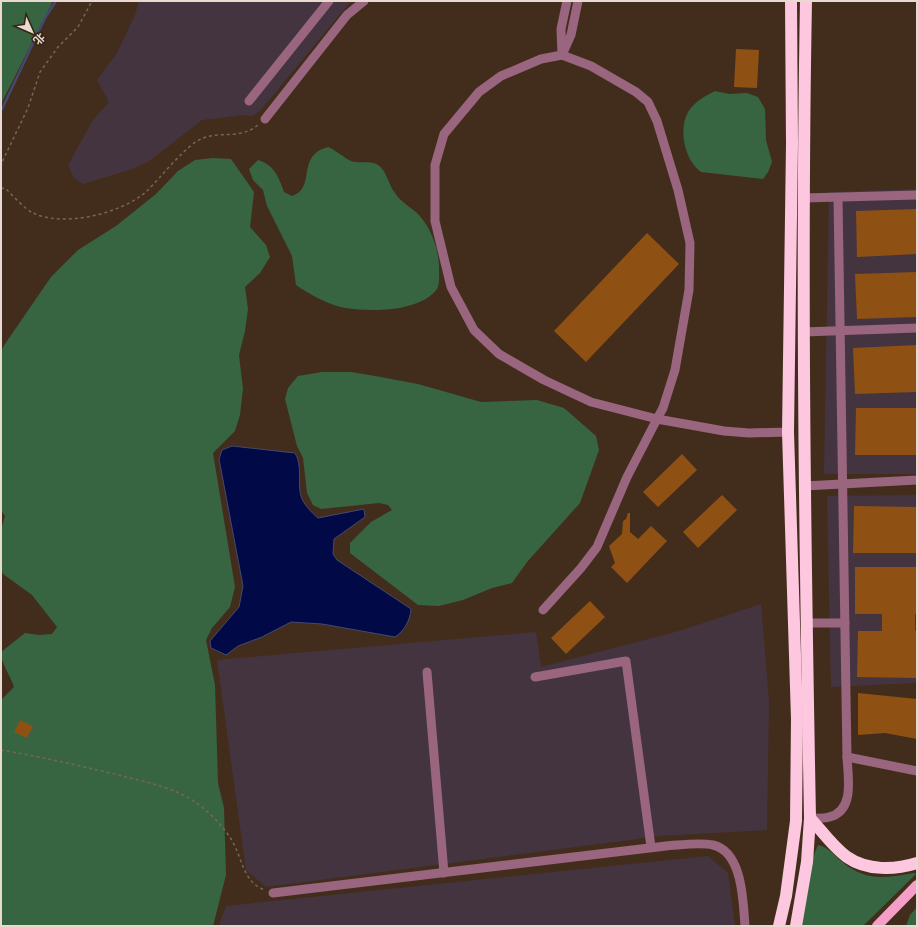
<svg xmlns="http://www.w3.org/2000/svg" width="918" height="927" font-family="'Golos Text','Noto Sans SC',sans-serif">
<style>
.industrial{fill:#443440}
.green{fill:#376542}
.water{fill:#010a46;stroke:#46486f}
.lines{fill:none;stroke-linecap:round;stroke-linejoin:round}
.stream{stroke:#46486f;stroke-width:2.5}
.building{fill:#8f5014}
.path{stroke:#786556;stroke-width:1.5;stroke-dasharray:3 3;stroke-linecap:butt}
.minor{stroke:#9a657e;stroke-width:9}
.major{stroke:#f59ec8;stroke-width:10}
.highway{stroke:#fcc7df;stroke-width:12}
</style>
<rect width="100%" height="100%" fill="#422d1c"/>
<g class="industrial">
<polygon points="139,1 351,1 260,111 252,116 245,115 202,120 148,162 132,169 83,184 74,178 68,165 93,120 109,102 97,80 117,53 135,15"/>
<polygon points="917,189 917,474 824,474 829,192"/>
<polygon points="917,495 917,683 831,687 827,496"/>
<polygon points="761,604 769,701 767,830 660,836 266,887 246,870 217,660 536,632 541,667 679,631"/>
<polygon points="708,856 728,873 735,926 219,926 226,906"/>
</g>
<g class="green">
<polygon points="1,1 53,1 1,104"/>
<path d="M715,91L729,94L747,93L758,97L765,109L766,140L772,162L768,172L763,179L701,172C685,161 678,130 688,112C694,102 705,96 715,91Z"/>
<path d="M328,147C337,151 343,157 351,161C359,164 371,160 378,165C387,171 388,184 395,193C400,201 410,207 417,213C431,227 439,249 439,268C439,274 440,284 437,289C420,312 371,312 345,308C329,305 309,294 296,285L292,256L267,206L263,190L253,180L249,169L258,160C274,165 279,177 284,192L292,196C317,188 295,156 328,147Z"/>
<path d="M213,158L231,159L254,192L250,227L266,245L270,257L260,273L245,287L248,309L245,331L239,355L243,389L240,415L235,431L213,453L235,587L230,607L212,628L206,640L215,685L218,783L224,808L226,875L213,926H1V700L14,687C10,674 1,664 1,652L25,633L39,635L52,634L57,627L32,595L3,574L1,569V530L5,516L1,510V351L5,344L51,277L78,250L116,226L156,194L178,171L195,160Z"/>
<polygon points="322,372 351,372 375,376 418,384 481,402 537,400 564,408 596,436 599,450 580,503 527,562 512,583 492,588 463,600 439,606 418,605 350,553 350,543 371,522 392,510 388,505 379,503 321,509 313,505 307,493 303,458 297,446 285,399 288,388 298,376"/>
<path d="M818,845C828,847 834,855 841,861C866,882 885,878 914,873L916,874L863,926H800L813,857Z"/>
<polygon points="917,907 917,926 906,926 910,915"/>
</g>
<path class="water" d="M232,446L295,453C303,466 297,482 301,496C303,504 312,513 318,518L364,509L365,517L334,539L333,554L337,560L411,609C410,621 404,631 395,637L322,624L291,622L262,637L238,646L226,655L211,648L210,641L239,607L243,586L219,459L222,450Z"/>
<g class="lines">
<polyline class="stream" points="1,111 45,18 56,1"/>
</g>
<g class="building">
<polygon points="736,49 759,50 757,88 734,87"/>
<polygon points="917,209 917,254 857,257 856,211"/>
<polygon points="647,233 679,264 586,362 554,331"/>
<polygon points="917,272 917,317 857,319 855,274"/>
<polygon points="917,345 917,392 855,394 853,348"/>
<polygon points="856,408 917,408 917,455 855,455"/>
<polygon points="682,454 697,470 658,507 643,492"/>
<polygon points="722,495 737,510 698,548 683,532"/>
<polygon points="854,506 917,507 917,553 853,553"/>
<polygon points="628,513 630,513 630,532 638,539 651,526 667,541 627,583 611,567 615,563 609,546 622,534 623,521 626,519"/>
<polygon points="855,567 917,567 917,614 915,614 915,631 917,631 917,678 857,677 858,631 882,631 882,614 855,614"/>
<polygon points="590,601 605,617 566,654 551,638"/>
<polygon points="858,693 917,699 917,739 885,733 858,735"/>
<polygon points="20,720 33,726 27,738 14,732"/>
</g>
<g class="lines">
<g class="path">
<polyline points="1,167 3,160 28,108 40,72 58,47 78,27 92,1"/>
<path d="M1,188L6,189C13,196 25,209 33,213C64,228 124,213 148,190C161,177 187,144 203,138C221,131 241,140 259,124"/>
<path d="M1,750C42,757 82,766 122,776C150,783 181,789 203,808C214,817 224,828 231,839C243,858 242,882 265,890"/>
</g>
<g class="minor">
<polyline points="562,55 571,35 578,1"/>
<polyline points="562,55 561,29 567,1"/>
<polyline points="249,101 329,1"/>
<polyline points="265,119 347,15 364,1"/>
<polyline points="803,198 917,195"/>
<polyline points="803,332 917,328"/>
<polyline points="804,486 917,480"/>
<polyline points="543,610 581,568 597,547 627,477 657,419 663,408 675,370 689,290 690,243 678,190 657,121 648,102 636,92 591,66 562,55 541,59 501,76 479,92 444,134 435,165 435,221 451,287 474,330 499,354 544,380 591,402 657,419 724,431 749,433 788,432"/>
<polyline points="807,623 845,623"/>
<polyline points="427,672 444,873"/>
<polyline points="535,677 626,661 651,847"/>
<polyline points="847,757 917,771"/>
<path d="M810,818C816,818 823,819 829,817C855,811 848,777 847,757L838,198"/>
<path d="M273,893L666,846C681,845 699,842 713,845C743,852 743,902 745,926"/>
</g>
<polyline class="major" points="877,926 917,885"/>
<g class="highway">
<path d="M810,818C822,831 833,847 847,857C867,871 895,870 917,863"/>
<polyline points="779,926 786,896 796,821 797,719 788,432 792,144 791,1"/>
<path d="M796,926L807,862L810,818C805,546 801,274 806,1"/>
</g>
</g>
<rect width="918" height="927" fill="none" stroke="#e8dad0" stroke-width="4"/>
<g transform="translate(32 32) rotate(135)" stroke="#372313" stroke-width="3" paint-order="stroke">
<path d="M0-3L7 15L0 10L-7 15Z" fill="#e8dad0"/>
<text y="-6" font-size="11" font-weight="bold" text-anchor="middle" fill="#e8dad0">北</text>
</g>
</svg>
